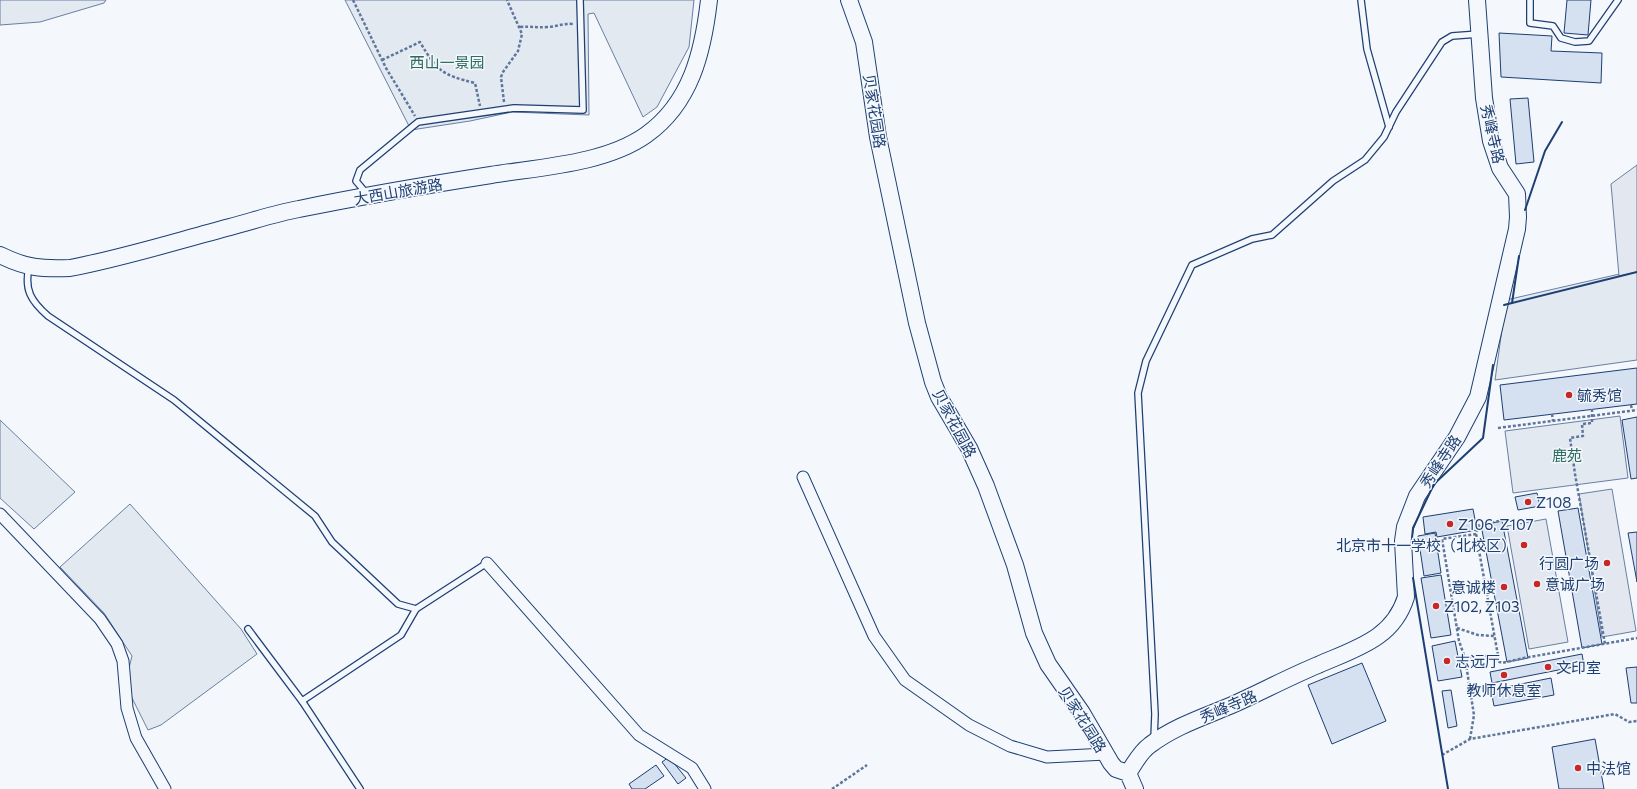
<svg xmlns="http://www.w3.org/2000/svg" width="1637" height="789" font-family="Commissioner,'Noto Sans SC',sans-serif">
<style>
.green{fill:#e3e9f0;stroke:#687fa3}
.parking{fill:#e3e8f0;stroke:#687fa3}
.building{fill:#d5e0f0;stroke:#1d3f73}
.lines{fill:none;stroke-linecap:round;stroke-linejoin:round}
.lane-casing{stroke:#1d3f73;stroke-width:8}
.street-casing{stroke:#1d3f73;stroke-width:13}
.secondary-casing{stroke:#1d3f73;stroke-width:18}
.path{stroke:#5e769c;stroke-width:2.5;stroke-dasharray:3 2;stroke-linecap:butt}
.lane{stroke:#f4f7fb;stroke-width:5.5}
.street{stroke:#f4f7fb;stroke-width:11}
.secondary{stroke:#f4f7fb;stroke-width:16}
.wall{stroke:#1d3f73;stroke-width:2}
.poi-dot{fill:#c62828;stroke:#f4f7fb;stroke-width:1.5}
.labels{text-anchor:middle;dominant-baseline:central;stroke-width:3;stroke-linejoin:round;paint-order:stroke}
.park-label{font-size:15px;fill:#2c6c60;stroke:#f4f7fb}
.street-label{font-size:15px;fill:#1d3f73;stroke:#f4f7fb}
.poi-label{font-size:15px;fill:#1d3f73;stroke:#f4f7fb;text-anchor:start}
</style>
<rect width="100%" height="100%" fill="#f4f7fb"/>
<g class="green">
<polygon points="0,0 106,0 104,3 40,22 0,25"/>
<polygon points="345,0 694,0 689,47 657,107 643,117 594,13 588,14 589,115 512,112 470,121 411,130"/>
<polygon points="1637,270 1637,360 1495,380 1506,300"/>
<polygon points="1620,416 1628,478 1513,493 1505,431"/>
<polygon points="0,420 75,492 34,529 0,498"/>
<polygon points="130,504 241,629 257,654 161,725 148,730 125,684 132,656 104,613 60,567"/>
</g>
<g class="parking">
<polygon points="1637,165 1637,272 1619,276 1611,184"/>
<polygon points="1612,489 1636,631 1602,637 1579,494"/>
<polygon points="1546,519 1568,642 1529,649 1507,526"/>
</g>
<g class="building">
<polygon points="1567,0 1591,0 1588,35 1564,33"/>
<polygon points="1499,33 1552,36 1551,51 1602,53 1601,83 1501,77"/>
<polygon points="1528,98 1534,162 1516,164 1510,99"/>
<polygon points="1637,368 1637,404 1504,420 1500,385"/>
<polygon points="1637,417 1637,478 1631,479 1622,420"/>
<polygon points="1537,493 1540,506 1518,510 1515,497"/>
<polygon points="1578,508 1602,644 1582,648 1558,511"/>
<polygon points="1473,509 1477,530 1437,537 1436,532 1425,534 1423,517"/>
<polygon points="1502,521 1528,658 1507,662 1481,525"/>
<polygon points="1637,532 1637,582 1628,533"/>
<polygon points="1435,533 1441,573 1424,576 1418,536"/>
<polygon points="1441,575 1451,635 1431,638 1421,578"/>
<polygon points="1455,641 1462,677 1438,681 1432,646"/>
<polygon points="1582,654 1584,665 1492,683 1490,672"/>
<polygon points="1362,663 1386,721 1332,744 1308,685"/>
<polygon points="1637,667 1637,703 1631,703 1626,668"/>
<polygon points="1551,678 1554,695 1494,706 1491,690"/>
<polygon points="1451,690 1457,726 1448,728 1442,691"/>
<polygon points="1595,739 1604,789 1559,789 1552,747"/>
<polygon points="669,757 686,778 678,784 662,762"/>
<polygon points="656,765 664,776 645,789 632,789 629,784"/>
</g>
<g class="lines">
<defs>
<g id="lane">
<polyline points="1361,0 1367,49 1389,127"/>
<polyline points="1530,0 1530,23 1553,26 1561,38 1575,42 1589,41 1618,0"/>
<polyline points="367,194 356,181 360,170 418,122 514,108 583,110 580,0"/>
<path d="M29,267C24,290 31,301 48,316L174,400L315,516L332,542L398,604L416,609L487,563"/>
<polyline points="248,629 302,701 401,635 416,609"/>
<polyline points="302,701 360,789"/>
<polyline points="1154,739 1155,714 1138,393 1146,361 1192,265 1252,239 1272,235 1333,181 1365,160 1384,137 1396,112 1442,42 1452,36 1479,34"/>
</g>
<g id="street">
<polyline points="803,477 874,636 905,680 969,725 1010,746 1047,757 1106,754"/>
<polyline points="0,514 100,619 117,644 123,661 127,708 136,738 165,789"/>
<polyline points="487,563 639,735 692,768 705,789"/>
</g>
<g id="secondary">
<polyline points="849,0 864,42 878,137 917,323 933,382 939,397 969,448 986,486 1015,565 1034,633 1048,664 1082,713 1111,763 1116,769 1128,773 1135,789"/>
<path d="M0,255C26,268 41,269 70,268C123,258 177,241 230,227C253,221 276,213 299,209C362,196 427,185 491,175C540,167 605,164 646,135C691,103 703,52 709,0"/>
<path d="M1128,773C1135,763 1140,752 1150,745C1175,726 1204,717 1232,705C1261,692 1289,677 1318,665C1338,656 1360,649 1378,636C1392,626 1401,613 1406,597L1403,541L1405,527L1417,496L1457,437L1478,397L1517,229L1518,217L1517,194L1500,168L1491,141L1484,98L1477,0"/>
</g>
</defs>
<use href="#lane" class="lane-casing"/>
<use href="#street" class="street-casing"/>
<use href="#secondary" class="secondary-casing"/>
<g class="path">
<polyline points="353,0 386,68 415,116"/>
<path d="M520,27C532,26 536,28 547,27C556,27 563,23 573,24"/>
<path d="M382,60L420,42C437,71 442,75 475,83L480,106"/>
<polyline points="504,102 501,77 503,72 518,51 522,34 507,0"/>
<polyline points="1631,405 1632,410"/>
<polyline points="1592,409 1592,423 1582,424 1583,436 1570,438 1575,474 1605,644"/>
<polyline points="1552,414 1553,421"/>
<polyline points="1498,428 1637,410"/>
<polyline points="1476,534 1499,661"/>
<polyline points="1457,628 1478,635 1494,636"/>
<polyline points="1465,658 1483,655 1502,663 1524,658 1637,638"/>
<polyline points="1470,739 1474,715 1465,658 1459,641 1442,539 1476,534 1479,525 1504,520 1507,526"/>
<polyline points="1442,755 1470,739 1615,714 1629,722 1637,721"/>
<polyline points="832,789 867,765"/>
</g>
<use href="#lane" class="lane"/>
<use href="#street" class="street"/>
<use href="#secondary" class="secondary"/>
<g class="wall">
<polyline points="1525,210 1545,151 1562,122"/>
<polyline points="1512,303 1637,272"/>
<polyline points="1504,305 1512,303 1519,256"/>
<polyline points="1411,548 1413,528 1434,484 1483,438 1493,365"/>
<polyline points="1413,578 1448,789"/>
</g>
</g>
<g class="poi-dot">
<circle cx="1569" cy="395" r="4"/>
<circle cx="1528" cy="502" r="4"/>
<circle cx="1450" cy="524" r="4"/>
<circle cx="1524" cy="545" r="4"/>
<circle cx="1607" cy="563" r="4"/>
<circle cx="1537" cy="584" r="4"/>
<circle cx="1504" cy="587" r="4"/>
<circle cx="1436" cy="606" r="4"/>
<circle cx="1447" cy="661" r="4"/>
<circle cx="1548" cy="667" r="4"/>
<circle cx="1504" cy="675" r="4"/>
<circle cx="1578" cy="768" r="4"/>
</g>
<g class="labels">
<g class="park-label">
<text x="447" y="62">西山一景园</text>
<text x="1567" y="455">鹿苑</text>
</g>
<g class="street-label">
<text transform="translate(875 111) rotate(81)">贝家花园路</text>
<text transform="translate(1493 134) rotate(77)">秀峰寺路</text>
<text transform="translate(398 191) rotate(-10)">大西山旅游路</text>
<text transform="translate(955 423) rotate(62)">贝家花园路</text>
<text transform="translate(1440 461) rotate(-56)">秀峰寺路</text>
<text transform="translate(1228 706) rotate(-23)">秀峰寺路</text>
<text transform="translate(1083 719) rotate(58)">贝家花园路</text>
</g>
<g class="poi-label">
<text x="1577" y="395">毓秀馆</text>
<text x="1536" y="502">Z108</text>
<text x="1458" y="524">Z106, Z107</text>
<text x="1516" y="545" text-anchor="end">北京市十一学校（北校区）</text>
<text x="1599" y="563" text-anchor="end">行圆广场</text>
<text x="1545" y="584">意诚广场</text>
<text x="1496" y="587" text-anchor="end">意诚楼</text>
<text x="1444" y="606">Z102, Z103</text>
<text x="1455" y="661">志远厅</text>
<text x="1556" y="667">文印室</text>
<text x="1504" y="690" text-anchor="middle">教师休息室</text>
<text x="1586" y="768">中法馆</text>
</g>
</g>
</svg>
